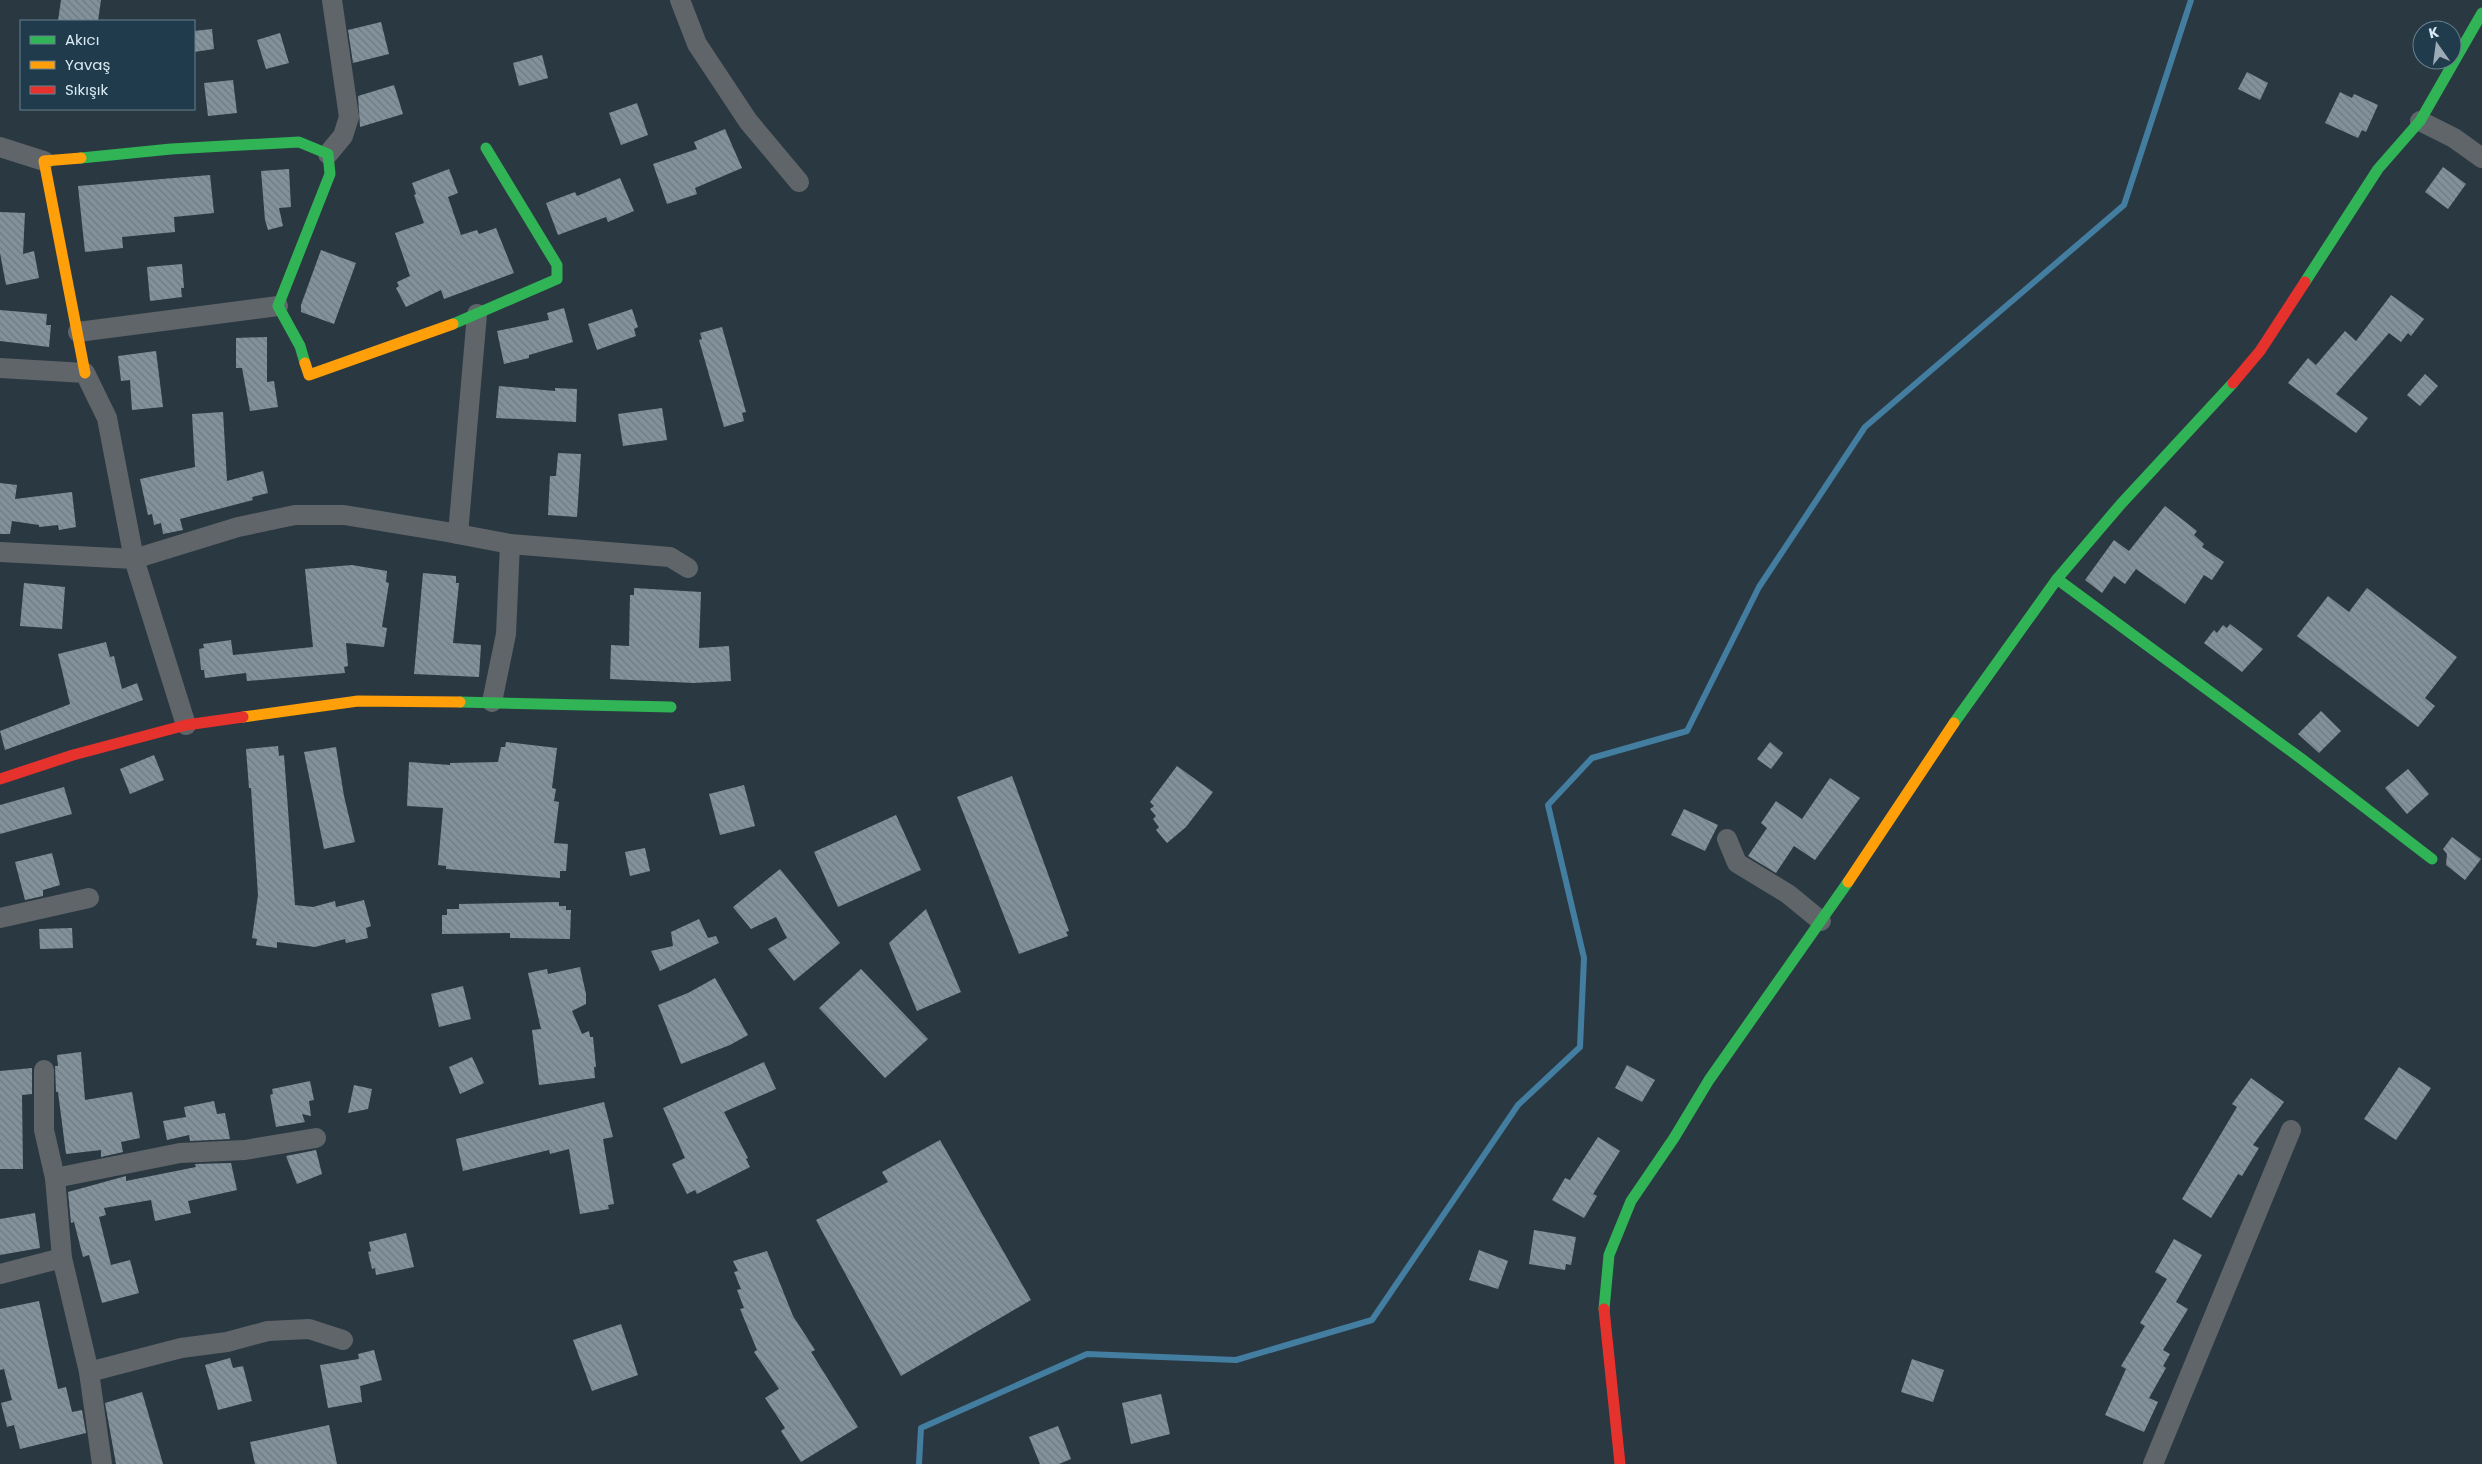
<svg xmlns="http://www.w3.org/2000/svg" width="2482" height="1464" font-family="Poppins,sans-serif">
<style>
.lines{fill:none;stroke-linecap:round;stroke-linejoin:round}
.stream{stroke:#437da0;stroke-width:6}
.building{fill:url(#building-back-hatch)}
.street{stroke:#606569;stroke-width:20}
.fast{stroke:#30b455;stroke-width:11}
.slow{stroke:#ff9f0a;stroke-width:11}
.jam{stroke:#e5322d;stroke-width:11}
</style>
<defs>
<pattern id="building-back-hatch" width="6" height="6" patternUnits="userSpaceOnUse" patternTransform="scale(1.25)"><rect width="6" height="6" fill="#83919a"/><path d="M-1 5l2 2M0 0l6 6M5-1l2 2" fill="none" stroke="#6f7a82"/></pattern>
</defs>
<rect width="100%" height="100%" fill="#2a3842"/>
<g class="lines">
<polyline class="stream" points="919,1464 921,1428 1087,1354 1236,1360 1372,1320 1518,1105 1580,1047 1584,958 1548,805 1592,758 1687,731 1759,587 1865,427 2124,205 2191,0"/>
</g>
<g class="building">
<polygon points="61,0 101,0 98,21 58,21"/>
<polygon points="381,22 389,54 353,63 348,30"/>
<polygon points="212,29 214,49 194,52 194,31"/>
<polygon points="280,33 289,63 266,69 257,40"/>
<polygon points="542,55 548,78 519,86 513,63"/>
<polygon points="2247,72 2268,83 2260,100 2238,89"/>
<polygon points="233,80 237,113 208,116 204,83"/>
<polygon points="394,85 403,114 360,127 358,96"/>
<polygon points="2340,92 2352,98 2354,94 2378,105 2366,132 2362,130 2358,138 2325,123"/>
<polygon points="637,103 648,135 621,145 609,113"/>
<polygon points="725,129 742,168 695,188 697,194 667,204 653,164 697,149 694,142"/>
<polygon points="2443,167 2466,184 2448,209 2425,192"/>
<polygon points="289,169 291,207 279,208 283,226 268,230 265,220 261,171"/>
<polygon points="449,169 458,193 448,197 461,235 477,230 479,234 496,228 514,273 444,299 441,290 406,307 396,288 399,286 397,282 410,276 395,233 424,223 414,195 416,194 412,183"/>
<polygon points="210,175 214,213 174,217 175,232 122,237 123,248 85,252 78,186"/>
<polygon points="620,178 634,211 608,222 606,217 558,235 546,203 575,192 577,196"/>
<polygon points="0,212 25,213 23,254 34,251 39,278 6,285 0,253"/>
<polygon points="321,250 356,263 334,324 301,312 301,305"/>
<polygon points="182,264 184,288 181,288 182,297 150,301 147,267"/>
<polygon points="2391,295 2424,319 2411,336 2408,333 2401,342 2389,333 2336,394 2368,418 2356,433 2288,383 2308,358 2316,365 2345,331 2356,341"/>
<polygon points="564,308 573,342 529,355 529,358 504,364 497,331 549,320 547,313"/>
<polygon points="632,309 638,327 634,329 636,336 597,350 588,324"/>
<polygon points="0,310 47,314 46,325 51,325 49,347 0,341"/>
<polygon points="722,327 746,412 742,413 744,421 724,427 699,340 702,339 700,333"/>
<polygon points="267,337 267,382 274,381 278,407 250,411 242,368 236,368 236,338"/>
<polygon points="156,351 163,407 132,410 130,380 121,381 118,356"/>
<polygon points="2425,374 2438,386 2420,406 2407,395"/>
<polygon points="499,386 555,391 555,388 577,389 576,422 496,418"/>
<polygon points="662,408 667,440 623,446 618,414"/>
<polygon points="223,412 227,481 263,471 268,493 252,497 253,500 180,519 183,530 163,534 161,523 154,525 152,514 148,515 140,479 195,467 192,414"/>
<polygon points="558,453 581,454 577,517 548,515 550,476 556,476"/>
<polygon points="0,483 17,485 15,499 72,492 76,527 59,530 58,525 39,527 39,525 12,521 10,534 0,534"/>
<polygon points="2165,506 2197,531 2194,535 2204,544 2202,547 2224,562 2212,580 2204,575 2185,604 2136,569 2125,584 2114,576 2102,593 2085,580 2114,540 2129,551"/>
<polygon points="352,565 387,571 386,582 389,583 382,627 387,628 384,647 346,643 348,666 344,667 345,673 247,681 246,673 205,678 204,670 201,670 199,649 204,648 203,644 231,640 233,655 313,647 305,569"/>
<polygon points="423,573 456,576 456,583 459,583 453,643 481,645 479,677 414,674"/>
<polygon points="24,583 65,587 62,629 20,626"/>
<polygon points="634,588 701,592 699,648 729,646 731,681 694,683 610,679 611,645 629,646 630,595 634,595"/>
<polygon points="2367,588 2457,657 2425,698 2435,706 2418,727 2297,636 2328,596 2349,612"/>
<polygon points="2230,624 2263,649 2242,672 2204,643 2214,630 2217,633 2223,625 2227,628"/>
<polygon points="106,642 110,657 114,656 122,689 137,683 143,700 5,750 0,731 70,704 58,654"/>
<polygon points="2321,711 2341,731 2319,753 2298,734"/>
<polygon points="506,742 557,748 552,788 556,789 554,801 559,802 554,843 568,844 566,871 560,871 560,878 446,869 446,866 438,865 443,808 407,806 409,762 450,765 450,763 498,762 501,747 505,747"/>
<polygon points="1770,742 1783,753 1771,769 1757,759"/>
<polygon points="278,746 279,756 284,755 295,905 313,907 335,901 336,907 364,900 371,926 366,928 368,938 346,943 345,939 315,947 277,942 277,948 256,945 257,939 252,938 258,895 251,788 249,788 246,749"/>
<polygon points="336,747 344,796 355,842 324,849 304,752"/>
<polygon points="154,755 164,780 130,794 120,769"/>
<polygon points="1177,766 1213,792 1186,827 1167,843 1156,830 1159,827 1153,819 1156,816 1150,809 1154,806 1150,802"/>
<polygon points="2408,769 2429,794 2407,814 2385,788"/>
<polygon points="1012,776 1069,931 1066,932 1068,936 1019,954 957,797"/>
<polygon points="1830,778 1860,798 1815,860 1794,846 1776,873 1748,856 1767,828 1761,823 1776,801 1802,819"/>
<polygon points="744,785 755,826 720,835 709,794"/>
<polygon points="64,787 72,814 0,834 0,805"/>
<polygon points="1684,809 1718,825 1705,851 1671,835"/>
<polygon points="896,815 921,870 838,907 814,852"/>
<polygon points="2452,837 2481,859 2465,880 2446,865 2447,854 2443,849"/>
<polygon points="645,848 650,871 630,876 625,852"/>
<polygon points="52,853 60,885 43,890 43,896 25,900 15,862"/>
<polygon points="780,869 840,943 794,981 768,949 787,938 776,917 751,929 733,907"/>
<polygon points="559,902 559,906 566,906 566,910 571,910 570,939 510,938 510,933 442,934 442,915 447,915 447,909 459,909 459,904"/>
<polygon points="926,909 961,992 917,1011 889,943"/>
<polygon points="699,919 708,938 716,936 719,943 660,971 651,951 673,946 671,932"/>
<polygon points="72,928 73,948 40,949 39,929"/>
<polygon points="580,967 586,994 586,1004 572,1011 582,1034 589,1031 590,1037 593,1037 596,1067 594,1067 595,1078 539,1085 532,1030 541,1029 528,973 547,969 548,974"/>
<polygon points="861,969 928,1039 885,1078 819,1008"/>
<polygon points="715,978 748,1035 730,1045 681,1064 658,1005 688,993"/>
<polygon points="463,986 471,1019 439,1027 431,994"/>
<polygon points="81,1052 85,1100 132,1092 140,1138 121,1142 123,1152 101,1157 101,1150 66,1154 58,1092 56,1092 55,1066 58,1066 57,1055"/>
<polygon points="472,1057 484,1083 460,1094 449,1067"/>
<polygon points="764,1062 776,1089 724,1112 748,1158 746,1159 750,1167 697,1194 695,1190 687,1194 672,1164 685,1158 663,1108"/>
<polygon points="1627,1065 1655,1080 1642,1102 1615,1088"/>
<polygon points="2399,1067 2431,1088 2396,1140 2364,1119"/>
<polygon points="32,1068 32,1094 22,1095 23,1169 0,1169 0,1071"/>
<polygon points="2251,1078 2284,1102 2253,1145 2259,1148 2242,1176 2238,1174 2211,1218 2182,1199 2237,1107 2232,1104"/>
<polygon points="310,1081 314,1100 309,1101 311,1116 302,1114 305,1122 276,1127 270,1095 273,1094 272,1089"/>
<polygon points="354,1085 372,1089 368,1109 348,1113"/>
<polygon points="214,1101 217,1114 225,1113 230,1139 190,1141 189,1135 167,1140 163,1121 186,1117 184,1107"/>
<polygon points="604,1102 613,1137 603,1139 614,1204 608,1205 609,1209 580,1214 569,1149 550,1154 549,1150 463,1171 456,1139"/>
<polygon points="1598,1137 1620,1151 1593,1194 1597,1196 1584,1218 1552,1200 1565,1178 1570,1180"/>
<polygon points="940,1140 1031,1300 901,1376 816,1220 888,1182 882,1172"/>
<polygon points="316,1150 322,1174 297,1184 286,1156"/>
<polygon points="231,1163 237,1190 188,1201 191,1213 155,1221 151,1200 104,1208 106,1215 99,1217 111,1265 130,1260 139,1293 102,1303 89,1255 83,1257 74,1222 71,1223 68,1192 126,1176 126,1181 196,1167 195,1164"/>
<polygon points="35,1213 40,1248 0,1255 0,1219"/>
<polygon points="1534,1230 1576,1237 1571,1265 1566,1264 1565,1270 1529,1264"/>
<polygon points="406,1233 414,1267 376,1275 375,1268 372,1269 368,1252 371,1251 369,1242"/>
<polygon points="2174,1239 2202,1255 2176,1302 2188,1309 2163,1350 2170,1354 2163,1366 2166,1368 2149,1398 2158,1402 2144,1432 2105,1415 2126,1369 2121,1366 2145,1326 2140,1323 2167,1279 2155,1272"/>
<polygon points="1479,1250 1508,1261 1498,1289 1469,1280"/>
<polygon points="767,1251 793,1316 815,1350 811,1352 858,1427 801,1462 781,1431 785,1428 765,1398 779,1389 754,1352 757,1350 740,1309 744,1308 737,1290 741,1289 734,1272 738,1271 733,1261"/>
<polygon points="39,1301 58,1389 66,1387 72,1412 82,1410 86,1433 20,1449 14,1425 7,1427 1,1403 12,1400 4,1369 0,1370 0,1309"/>
<polygon points="621,1324 638,1375 592,1391 573,1340"/>
<polygon points="374,1350 382,1380 360,1386 362,1402 328,1408 320,1365 359,1359 358,1354"/>
<polygon points="230,1358 233,1368 243,1366 252,1401 218,1410 205,1365"/>
<polygon points="1912,1359 1944,1370 1933,1402 1901,1392"/>
<polygon points="142,1392 163,1464 116,1464 105,1403"/>
<polygon points="1161,1394 1170,1434 1131,1444 1122,1403"/>
<polygon points="329,1425 337,1464 255,1464 250,1442"/>
<polygon points="1058,1426 1071,1459 1059,1464 1040,1464 1029,1437"/>
</g>
<g class="lines">
<g class="street">
<polyline points="680,0 697,44 748,121 799,182"/>
<polyline points="2420,121 2454,138 2482,158"/>
<polyline points="0,147 44,161"/>
<polyline points="328,154 343,136 349,117 332,0"/>
<polyline points="78,332 278,306"/>
<polyline points="0,368 85,373 107,418 134,559 186,725"/>
<polyline points="458,534 477,314"/>
<polyline points="0,552 134,559 238,527 295,515 344,515 447,532 510,544"/>
<polyline points="492,702 506,634 510,544 670,557 688,568"/>
<polyline points="1727,839 1737,863 1788,894 1821,921"/>
<polyline points="0,918 89,898"/>
<polyline points="44,1070 44,1130 55,1178 62,1258 89,1372 102,1464"/>
<polyline points="55,1178 180,1153 245,1150 316,1138"/>
<polyline points="0,1274 62,1258"/>
<polyline points="89,1372 181,1348 227,1342 268,1331 309,1329 343,1340"/>
<polyline points="2153,1464 2291,1130"/>
</g>
<g class="fast">
<polyline points="81,158 171,149 299,142 328,154 330,174 278,306 300,346 305,363"/>
<polyline points="2305,282 2378,169 2420,121 2482,13"/>
<polyline points="453,324 557,279 557,265 486,148"/>
<polyline points="2057,579 2303,760 2432,859"/>
<polyline points="460,702 671,707"/>
<polyline points="1954,723 2057,579 2121,504 2233,383"/>
<polyline points="1604,1309 1609,1255 1631,1201 1674,1138 1709,1080 1848,882"/>
</g>
<g class="slow">
<polyline points="81,158 44,161 85,373"/>
<polyline points="305,363 309,375 453,324"/>
<polyline points="243,717 358,701 460,702"/>
<polyline points="1848,882 1954,723"/>
</g>
<g class="jam">
<polyline points="2233,383 2260,351 2305,282"/>
<polyline points="0,779 73,755 186,725 243,717"/>
<polyline points="1604,1309 1620,1464"/>
</g>
</g>
<rect x="20" y="20" width="175" height="90" fill="#1f3b4c" stroke="#69818f"/>
<rect x="30" y="36" width="25" height="8" fill="#30b455" stroke="#69818f"/>
<text x="65" y="45" font-size="15" fill="#d9e9f3">Akıcı</text>
<rect x="30" y="61" width="25" height="8" fill="#ff9f0a" stroke="#69818f"/>
<text x="65" y="70" font-size="15" fill="#d9e9f3">Yavaş</text>
<rect x="30" y="86" width="25" height="8" fill="#e5322d" stroke="#69818f"/>
<text x="65" y="95" font-size="15" fill="#d9e9f3">Sıkışık</text>
<g transform="translate(2437 45) rotate(346)"><circle r="24" fill="#1f3b4c" stroke="#69818f"/>
<path d="M0-4L9 19L0 12L-9 19Z" fill="#9cabb5"/>
<text y="-8" font-size="14" font-weight="bold" text-anchor="middle" fill="#d9e9f3">K</text>
</g>
</svg>
